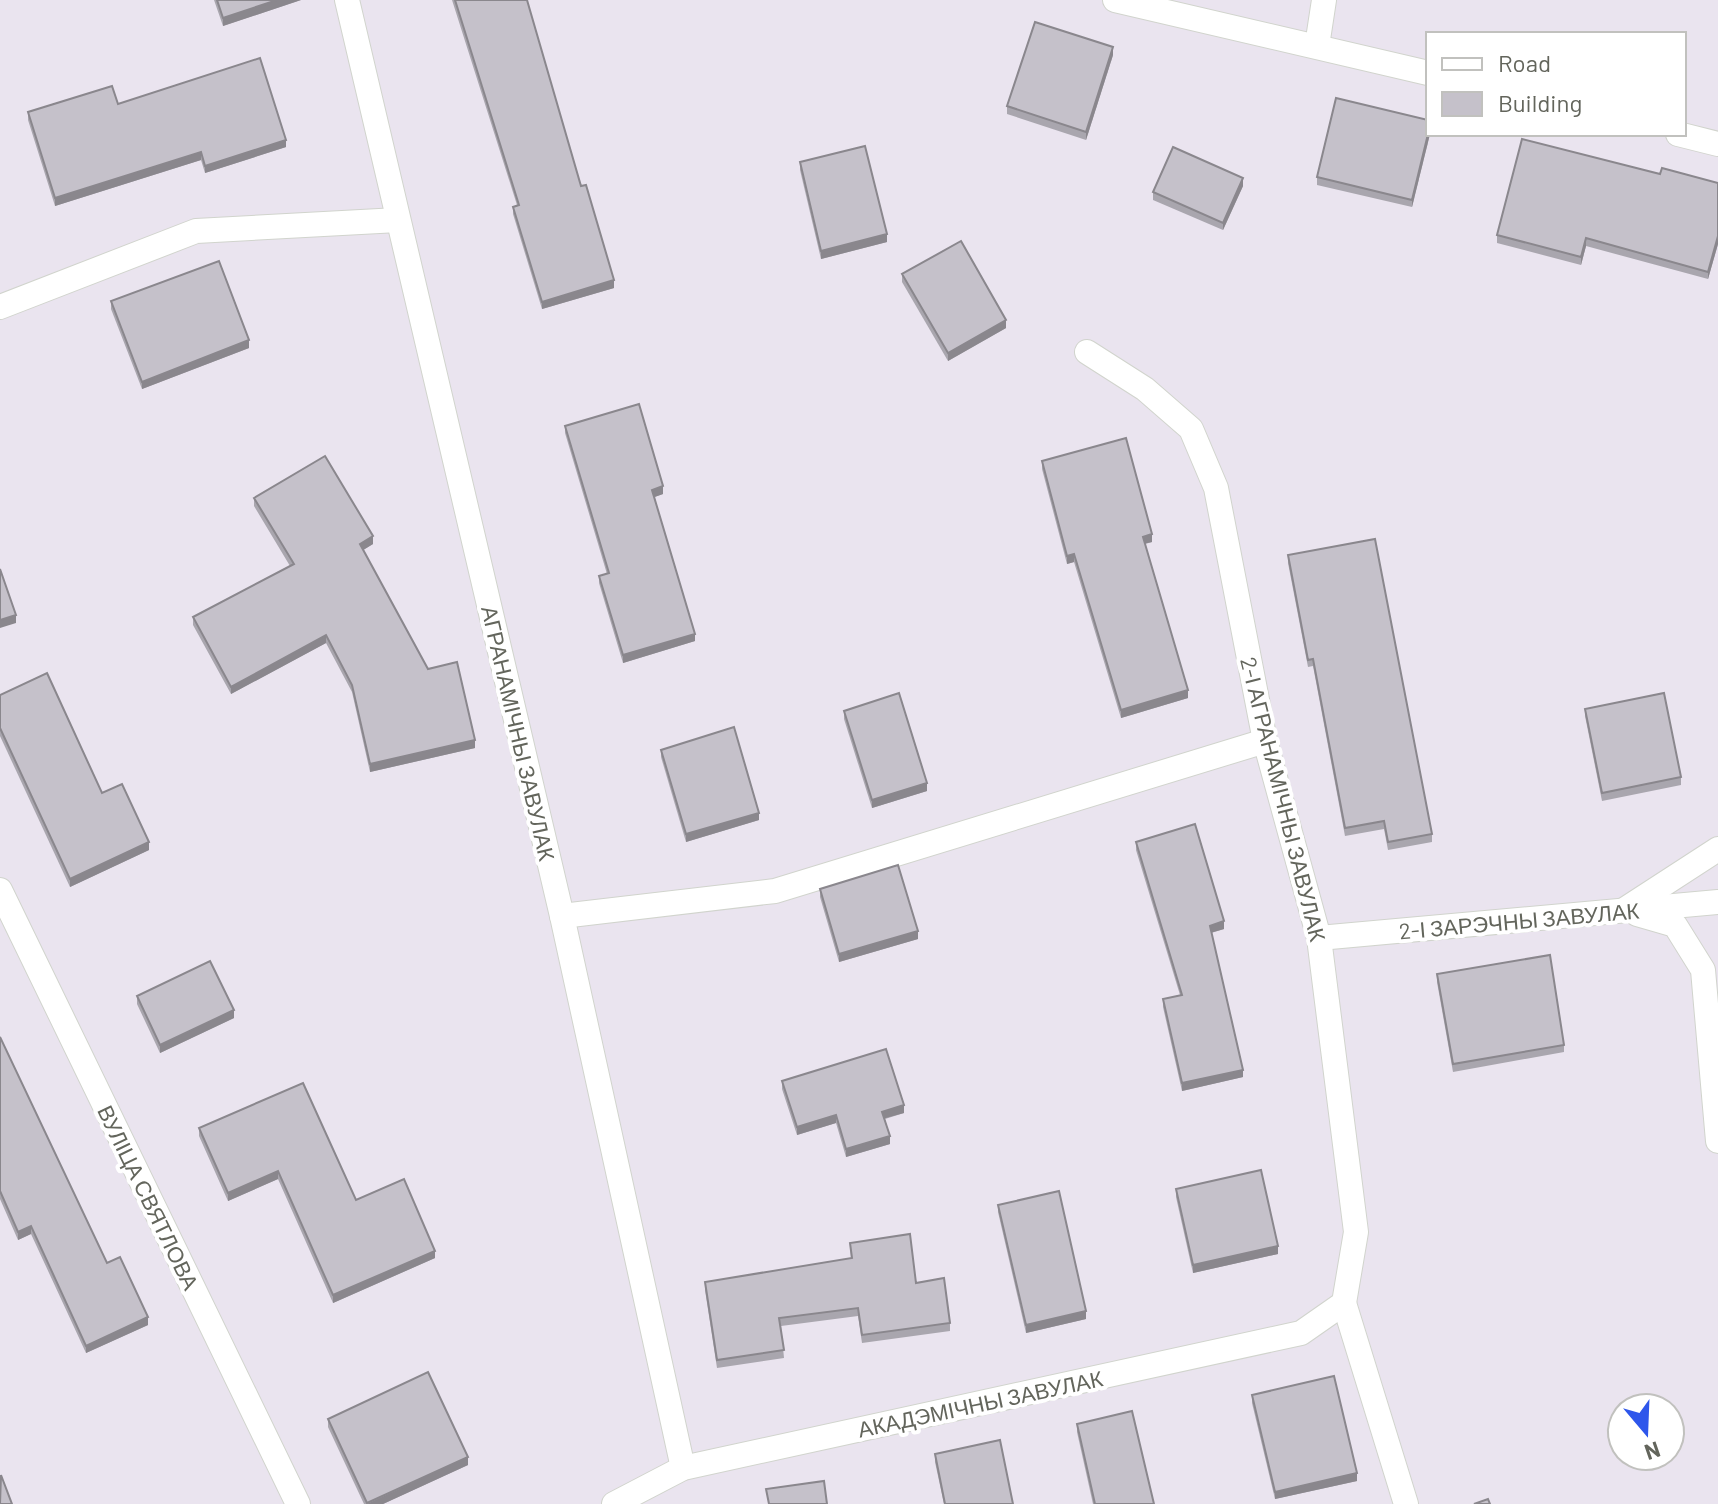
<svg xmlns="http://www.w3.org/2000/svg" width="1718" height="1504" font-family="Barlow,sans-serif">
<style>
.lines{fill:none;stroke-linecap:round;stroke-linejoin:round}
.lane-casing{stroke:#d1d4cd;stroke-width:26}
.street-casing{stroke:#d1d4cd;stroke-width:26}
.lane{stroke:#fff;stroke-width:24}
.street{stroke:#fff;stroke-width:24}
.wall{fill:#a9a6ae}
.shaded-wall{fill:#8a878d}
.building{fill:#c5c1ca;stroke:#8a878d;stroke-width:2}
.labels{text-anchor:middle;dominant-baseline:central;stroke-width:8;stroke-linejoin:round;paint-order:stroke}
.street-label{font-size:22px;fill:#63655c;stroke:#fff}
</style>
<rect width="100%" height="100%" fill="#eae4ef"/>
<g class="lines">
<defs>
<g id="lane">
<polyline points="1317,46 1324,0"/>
<polyline points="1624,910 1718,849"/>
<polyline points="562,916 775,891 1265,741"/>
<polyline points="1344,1303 1406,1504"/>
</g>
<g id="street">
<polyline points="347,0 562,916 683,1468"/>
<polyline points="1115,0 1428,73"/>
<polyline points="1678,134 1718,144"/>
<polyline points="0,307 196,231 398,220"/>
<polyline points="0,890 298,1504"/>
<polyline points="1637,914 1675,925 1703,970 1718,1141"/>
<polyline points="1319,938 1718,902"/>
<polyline points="614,1504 683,1468 1301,1333 1344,1303 1356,1232 1319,938 1265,741 1216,488 1191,429 1145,389 1087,352"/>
</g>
</defs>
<use href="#lane" class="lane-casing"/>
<use href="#street" class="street-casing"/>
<use href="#lane" class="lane"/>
<use href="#street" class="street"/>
</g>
<g class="wall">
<polygon points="214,0 301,0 223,26"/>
<polygon points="452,0 527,0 581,186 614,288 542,309 513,214 513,207 517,205"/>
<polygon points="1113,55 1086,140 1007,114 1007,106"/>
<polygon points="118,104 286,147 205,173 201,160 55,206 28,120 28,112"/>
<polygon points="1428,134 1430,134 1412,207 1317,185 1317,177"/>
<polygon points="800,162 887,242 821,259 800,170"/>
<polygon points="1660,174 1718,183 1718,244 1708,279 1586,246 1581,265 1497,243 1497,235"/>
<polygon points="1243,186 1223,230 1153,200 1153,192"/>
<polygon points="902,274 1006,328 948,361 902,282"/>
<polygon points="111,301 249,348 142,389 111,309"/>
<polygon points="565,426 663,494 654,497 695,641 623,663 599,583 599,576 607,574 565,433"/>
<polygon points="1042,461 1152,542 1145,544 1188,698 1121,718 1074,562 1067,564 1042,469"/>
<polygon points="254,498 373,544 363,550 428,669 475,748 370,772 352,692 326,643 231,694 193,625 193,617 290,566 254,506"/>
<polygon points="1288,555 1432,834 1432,842 1388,850 1384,829 1345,836 1313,666 1308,667 1288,563"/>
<polygon points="0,695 149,850 70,887 0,736"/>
<polygon points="1585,709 1681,777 1681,785 1602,801 1585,716"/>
<polygon points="844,711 927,791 872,808 844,719"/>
<polygon points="661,750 759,820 686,842 661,757"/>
<polygon points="1136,842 1224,929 1211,933 1243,1077 1182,1091 1163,1007 1163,999 1180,995 1136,850"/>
<polygon points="820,889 918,939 839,962 820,897"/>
<polygon points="1437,974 1564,1045 1564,1052 1453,1072 1437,982"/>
<polygon points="137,996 234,1018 160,1053 137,1004"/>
<polygon points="0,1037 107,1263 148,1325 86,1353 31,1234 18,1240 0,1199"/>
<polygon points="782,1081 904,1113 885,1119 890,1144 846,1157 836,1123 797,1135 782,1089"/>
<polygon points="199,1128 356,1200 435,1258 333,1303 278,1179 228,1201 199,1136"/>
<polygon points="1176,1189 1278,1254 1193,1273 1176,1197"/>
<polygon points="998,1205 1086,1319 1026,1333 998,1212"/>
<polygon points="850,1243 916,1283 950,1323 950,1331 862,1343 858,1316 781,1326 784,1358 717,1368 705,1290 705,1282 851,1258"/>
<polygon points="1252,1395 1357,1481 1275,1499 1252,1403"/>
<polygon points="328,1419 468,1465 383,1504 364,1504 328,1427"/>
<polygon points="1077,1424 1154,1504 1093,1504 1077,1432"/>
<polygon points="935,1454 1013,1504 944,1504 935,1462"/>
</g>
<g class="shaded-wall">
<polygon points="277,0 301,0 223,26 223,18"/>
<polygon points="1113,47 1113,55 1086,140 1086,132"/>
<polygon points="1428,134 1430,134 1412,207 1412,200"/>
<polygon points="286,140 286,147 205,173 205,166"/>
<polygon points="201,152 201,160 55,206 55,198"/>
<polygon points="1243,178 1243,186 1223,230 1223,223"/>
<polygon points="887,234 887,242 821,259 821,251"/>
<polygon points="1718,236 1718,244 1708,279 1708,272"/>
<polygon points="1586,238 1586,246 1581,265 1581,257"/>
<polygon points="614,280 614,288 542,309 542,302"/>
<polygon points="1006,320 1006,328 948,361 948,353"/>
<polygon points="249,340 249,348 142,389 142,382"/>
<polygon points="663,486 663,494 652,498 652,490"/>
<polygon points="1152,534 1152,542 1143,544 1143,537"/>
<polygon points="373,536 373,544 360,552 360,544"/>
<polygon points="1074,554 1074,562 1067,564 1067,556"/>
<polygon points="16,615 16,623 0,628 0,620"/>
<polygon points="695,634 695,641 623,663 623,655"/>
<polygon points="326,635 326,643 231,694 231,687"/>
<polygon points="1188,690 1188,698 1121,718 1121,710"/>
<polygon points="475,740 475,748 370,772 370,764"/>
<polygon points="927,783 927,791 872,808 872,800"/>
<polygon points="759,813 759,820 686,842 686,834"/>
<polygon points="149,842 149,850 70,887 70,879"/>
<polygon points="1224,921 1224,929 1210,933 1210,926"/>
<polygon points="918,931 918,939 839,962 839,954"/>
<polygon points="234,1010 234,1018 160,1053 160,1045"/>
<polygon points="1243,1070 1243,1077 1182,1091 1182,1083"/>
<polygon points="904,1105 904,1113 882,1119 882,1112"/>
<polygon points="836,1115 836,1123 797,1135 797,1127"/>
<polygon points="890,1136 890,1144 846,1157 846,1149"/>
<polygon points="278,1171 278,1179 228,1201 228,1193"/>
<polygon points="31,1226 31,1234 18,1240 18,1232"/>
<polygon points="1278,1246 1278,1254 1193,1273 1193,1265"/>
<polygon points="435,1251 435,1258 333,1303 333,1295"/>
<polygon points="1086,1311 1086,1319 1026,1333 1026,1325"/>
<polygon points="148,1317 148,1325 86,1353 86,1346"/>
<polygon points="468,1457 468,1465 383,1504 367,1504"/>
<polygon points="1357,1473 1357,1481 1275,1499 1275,1492"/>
</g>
<g class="building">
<polygon points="217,0 277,0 223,18"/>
<polygon points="455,0 527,0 581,186 586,185 614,280 542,302 513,207 519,205"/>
<polygon points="1035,22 1113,47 1086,132 1007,106"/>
<polygon points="260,58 286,140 205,166 201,152 55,198 28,112 112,86 118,104"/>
<polygon points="1336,98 1428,120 1428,134 1412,200 1317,177"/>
<polygon points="1522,139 1660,174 1662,168 1718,183 1718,236 1708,272 1586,238 1581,257 1497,235"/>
<polygon points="865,146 887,234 821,251 800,162"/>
<polygon points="1173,147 1243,178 1223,223 1153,192"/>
<polygon points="961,241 1006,320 948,353 902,274"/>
<polygon points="219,261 249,340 142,382 111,301"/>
<polygon points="639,404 663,486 652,490 695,634 623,655 599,576 609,573 565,426"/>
<polygon points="1126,438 1152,534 1143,537 1188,690 1121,710 1074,554 1067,556 1042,461"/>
<polygon points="325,456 373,536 360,544 428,669 457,662 475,740 370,764 352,685 326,635 231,687 193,617 294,564 254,498"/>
<polygon points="1375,539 1432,834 1388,842 1384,821 1345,828 1313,659 1308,660 1288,555"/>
<polygon points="0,569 16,615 0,620"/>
<polygon points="47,673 102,793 122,784 149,842 70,879 0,728 0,695"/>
<polygon points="899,693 927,783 872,800 844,711"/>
<polygon points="1664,693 1681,777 1602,793 1585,709"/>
<polygon points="734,727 759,813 686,834 661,750"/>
<polygon points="1195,824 1224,921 1210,926 1243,1070 1182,1083 1163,999 1182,995 1136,842"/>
<polygon points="898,865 918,931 839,954 820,889"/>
<polygon points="1550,955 1564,1045 1453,1064 1437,974"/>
<polygon points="210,961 234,1010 160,1045 137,996"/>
<polygon points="0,1037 107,1263 120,1257 148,1317 86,1346 31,1226 18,1232 0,1191"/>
<polygon points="886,1049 904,1105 882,1112 890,1136 846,1149 836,1115 797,1127 782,1081"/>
<polygon points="303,1083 356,1200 404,1179 435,1251 333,1295 278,1171 228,1193 199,1128"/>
<polygon points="1261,1170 1278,1246 1193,1265 1176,1189"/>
<polygon points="1059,1191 1086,1311 1026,1325 998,1205"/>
<polygon points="910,1234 916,1283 944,1278 950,1323 862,1335 858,1308 779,1318 784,1350 717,1360 705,1282 852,1258 850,1243"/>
<polygon points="428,1372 468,1457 367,1503 328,1419"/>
<polygon points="1334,1376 1357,1473 1275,1492 1252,1395"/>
<polygon points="1132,1411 1154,1504 1095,1504 1077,1424"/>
<polygon points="1000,1440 1013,1504 945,1504 935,1454"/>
<polygon points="1,1475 12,1504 0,1504"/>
<polygon points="824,1481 827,1504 769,1504 766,1489"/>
<polygon points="1488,1499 1490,1504 1474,1504"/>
</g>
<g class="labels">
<g class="street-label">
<text transform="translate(519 733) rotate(77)">АГРАНАМІЧНЫ ЗАВУЛАК</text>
<text transform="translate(1284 799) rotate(76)">2-І АГРАНАМІЧНЫ ЗАВУЛАК</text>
<text transform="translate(1519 920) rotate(-5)">2-І ЗАРЭЧНЫ ЗАВУЛАК</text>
<text transform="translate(149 1197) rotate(64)">ВУЛІЦА СВЯТЛОВА</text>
<text transform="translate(980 1403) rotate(-12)">АКАДЭМІЧНЫ ЗАВУЛАК</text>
</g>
</g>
<rect x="1426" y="32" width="260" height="104" fill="#ffffff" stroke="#c1c1be" stroke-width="2"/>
<rect x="1442" y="58" width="40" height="12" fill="#ffffff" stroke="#c1c1be" stroke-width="2"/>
<text x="1498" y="72" font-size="24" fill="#63655c">Road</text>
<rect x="1442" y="92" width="40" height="24" fill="#c5c1ca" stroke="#c1c1be" stroke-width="2"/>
<text x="1498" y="112" font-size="24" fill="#63655c">Building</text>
<g transform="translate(1646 1432) rotate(161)"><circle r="38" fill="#ffffff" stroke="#c1c1be" stroke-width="2"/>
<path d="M0-6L14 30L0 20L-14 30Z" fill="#2e56eb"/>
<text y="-12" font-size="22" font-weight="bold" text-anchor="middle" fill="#63655c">N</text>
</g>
</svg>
